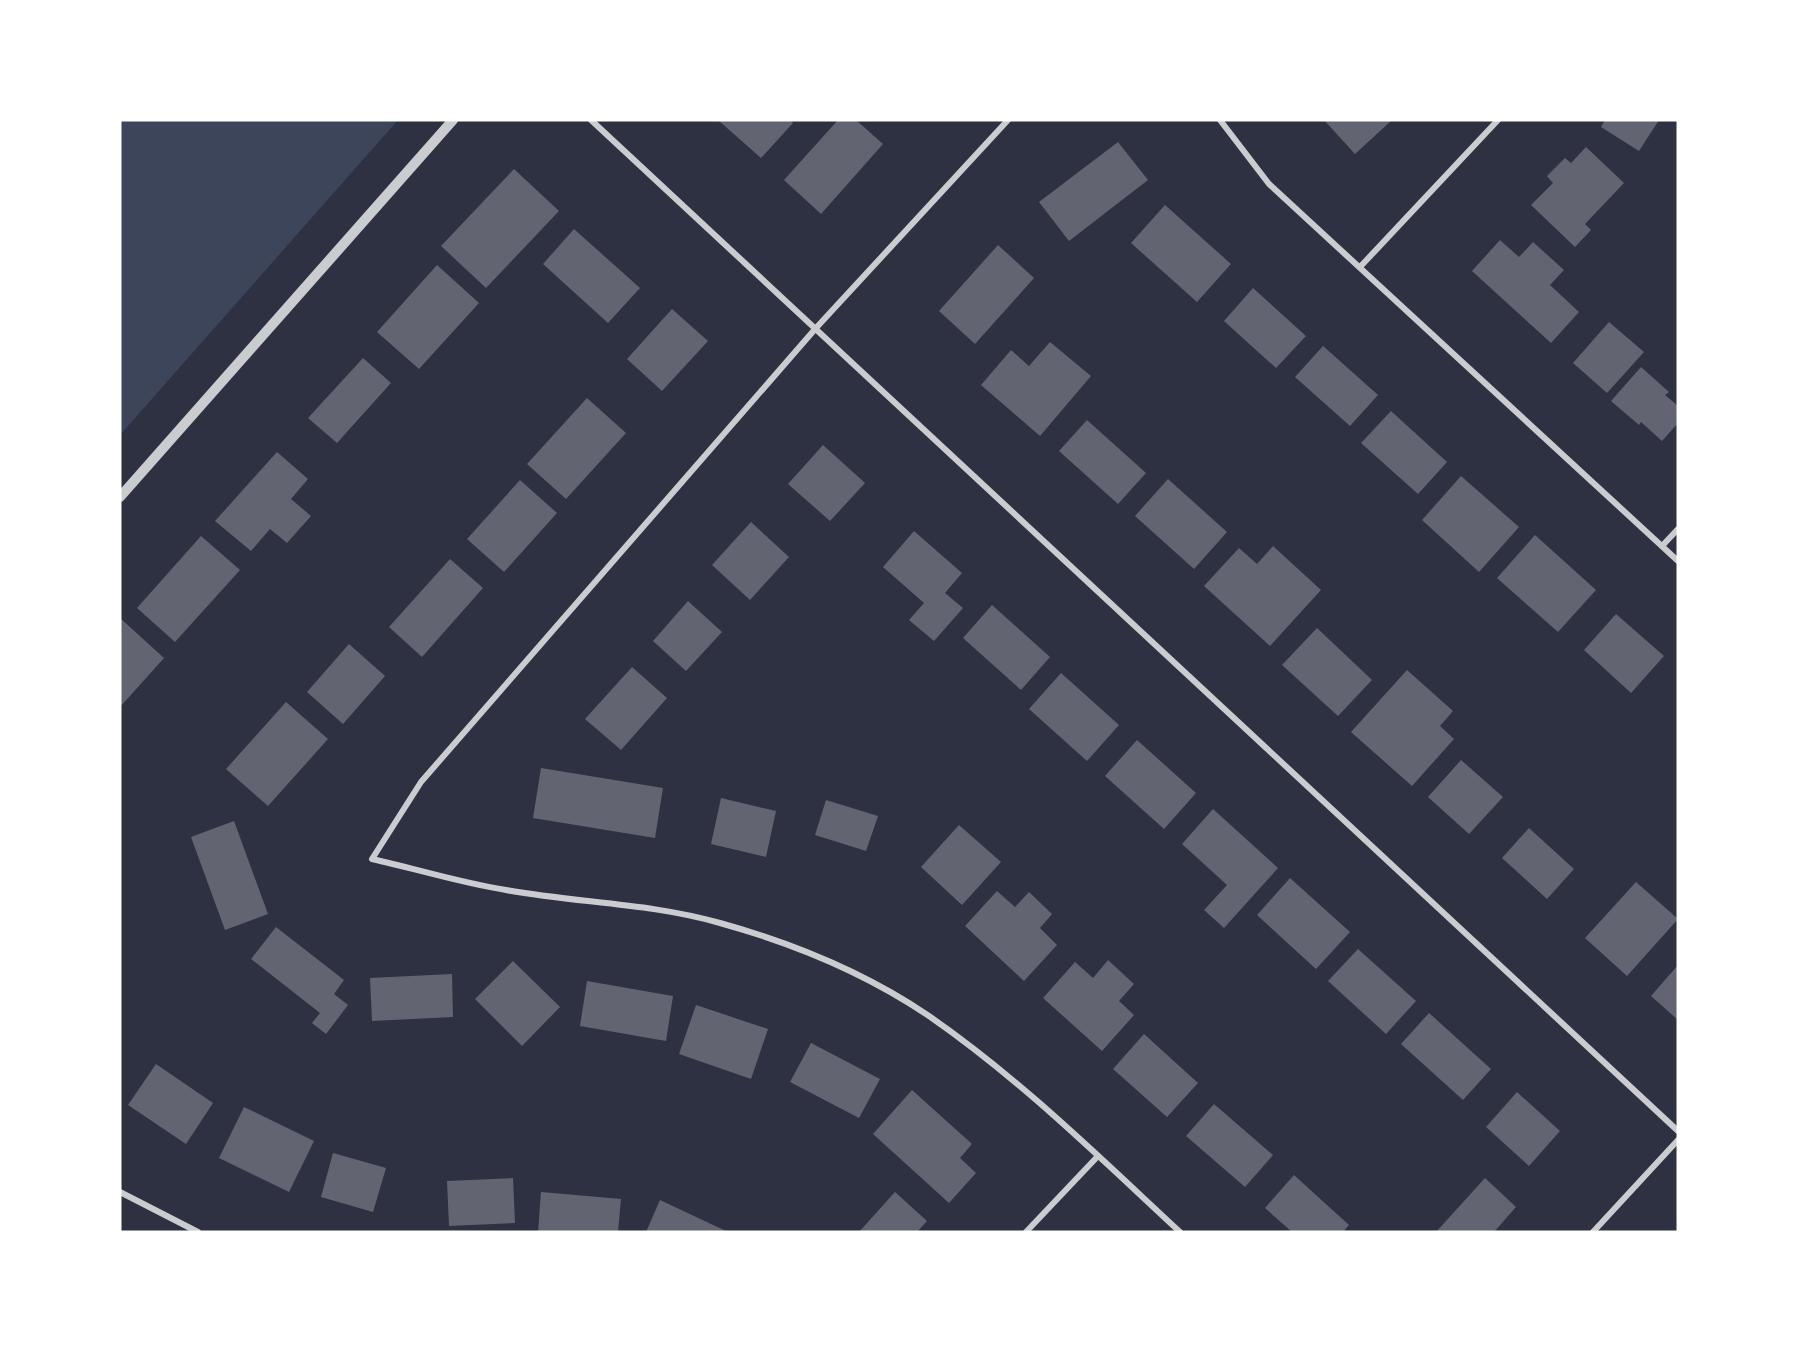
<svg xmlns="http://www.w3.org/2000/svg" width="1798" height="1352" font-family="'Varela Round',sans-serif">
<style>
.green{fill:#3c4559}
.building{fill:#626471}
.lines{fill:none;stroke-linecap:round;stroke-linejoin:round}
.minor{stroke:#caccd0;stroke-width:6}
.tertiary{stroke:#caccd0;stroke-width:10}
</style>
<rect width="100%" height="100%" fill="#2d3142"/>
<polygon class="green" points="120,120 398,120 120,435"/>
<g class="building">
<polygon points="718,120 790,120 793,123 761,158"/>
<polygon points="838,120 856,120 883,144 821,214 784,180"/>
<polygon points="1324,120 1392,120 1355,154"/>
<polygon points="1605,120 1659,120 1639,151 1601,127"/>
<polygon points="1118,142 1148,180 1069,241 1039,202"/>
<polygon points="1586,147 1624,183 1585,224 1591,230 1575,247 1531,205 1553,183 1547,176 1565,158 1571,163"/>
<polygon points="514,169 559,211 486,288 441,246"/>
<polygon points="1165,205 1231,264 1197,302 1131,243"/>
<polygon points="574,229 640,288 608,323 543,264"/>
<polygon points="1500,240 1519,257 1533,242 1564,270 1550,285 1579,312 1551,343 1472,271"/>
<polygon points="998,245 1034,278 975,344 939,311"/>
<polygon points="437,265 479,303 419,369 377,332"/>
<polygon points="1253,288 1306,336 1276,368 1224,321"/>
<polygon points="672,309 708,341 662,391 627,359"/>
<polygon points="1609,322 1644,352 1607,393 1573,363"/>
<polygon points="1050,342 1091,376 1040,436 981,385 1011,350 1029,366"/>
<polygon points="1323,346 1378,395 1350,426 1295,377"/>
<polygon points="363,358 391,383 337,443 308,418"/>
<polygon points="1641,367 1669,392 1665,395 1678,406 1678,423 1662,441 1641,422 1639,425 1611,401"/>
<polygon points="587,398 626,433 566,499 527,464"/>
<polygon points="1391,411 1447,462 1418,494 1361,443"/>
<polygon points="1087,420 1146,473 1118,504 1059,451"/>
<polygon points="823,445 865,483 830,521 788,484"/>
<polygon points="277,452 308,479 291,499 311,516 287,543 270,529 251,551 215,521"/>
<polygon points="1461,476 1519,527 1479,572 1422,520"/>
<polygon points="1168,479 1227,532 1194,569 1135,516"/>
<polygon points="520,480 557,513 504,572 467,539"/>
<polygon points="751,522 789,557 750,600 712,565"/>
<polygon points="914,531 962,573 945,593 963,608 934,641 909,620 924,603 883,567"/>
<polygon points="1535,535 1596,590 1558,632 1497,578"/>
<polygon points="201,536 240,570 175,642 137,608"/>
<polygon points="1273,546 1321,590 1270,646 1204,586 1239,548 1257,564"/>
<polygon points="450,559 483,588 422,657 389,627"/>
<polygon points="688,601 722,632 686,671 653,641"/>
<polygon points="992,605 1050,657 1021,690 963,638"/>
<polygon points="1616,614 1664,656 1631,693 1584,650"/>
<polygon points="120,618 164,658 120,707"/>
<polygon points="1317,628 1372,680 1338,716 1282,665"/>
<polygon points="349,644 385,676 343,724 307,692"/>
<polygon points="632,667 667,698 621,750 585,719"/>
<polygon points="1407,670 1453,711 1440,726 1454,739 1412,786 1351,732"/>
<polygon points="1061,673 1119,725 1087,761 1029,709"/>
<polygon points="286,702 328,739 268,806 226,769"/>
<polygon points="1137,740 1196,793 1164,829 1105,776"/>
<polygon points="1461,760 1503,797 1469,834 1428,797"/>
<polygon points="541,768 663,788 655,838 533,818"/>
<polygon points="721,798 776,811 766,857 711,844"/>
<polygon points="826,800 878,816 866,851 815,835"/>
<polygon points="1213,809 1278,868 1224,928 1204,910 1227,885 1182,844"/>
<polygon points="234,821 268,914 225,930 191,837"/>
<polygon points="959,825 1001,862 962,905 921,867"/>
<polygon points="1529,828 1574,869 1547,899 1502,858"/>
<polygon points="1290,878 1350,932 1316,969 1257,915"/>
<polygon points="1636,882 1678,919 1627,976 1585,938"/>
<polygon points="997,891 1015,907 1029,892 1052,914 1040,928 1057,945 1024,981 965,926"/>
<polygon points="276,927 344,980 334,994 348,1005 326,1034 312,1023 320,1013 251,959"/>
<polygon points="1358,949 1416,1001 1386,1034 1328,981"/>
<polygon points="1108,960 1134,984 1119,1001 1134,1015 1102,1051 1043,998 1075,962 1093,978"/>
<polygon points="513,961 560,1007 522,1046 475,999"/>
<polygon points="1678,965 1678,1020 1651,996"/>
<polygon points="452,974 453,1017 372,1021 370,978"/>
<polygon points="587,981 673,996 666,1041 580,1026"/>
<polygon points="696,1005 768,1029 751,1079 679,1054"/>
<polygon points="1429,1013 1491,1069 1463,1100 1401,1044"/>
<polygon points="1144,1034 1198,1083 1167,1117 1113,1069"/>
<polygon points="811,1043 880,1079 859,1118 790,1082"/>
<polygon points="156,1064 213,1103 186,1144 128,1105"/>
<polygon points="912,1090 972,1144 960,1158 976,1173 949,1203 873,1134"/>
<polygon points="1517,1092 1560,1131 1529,1166 1486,1127"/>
<polygon points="1214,1104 1273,1155 1245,1187 1186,1136"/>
<polygon points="244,1107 314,1141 289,1192 219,1158"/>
<polygon points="333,1153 386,1168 373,1212 321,1197"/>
<polygon points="1294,1175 1349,1225 1343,1232 1292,1232 1265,1208"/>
<polygon points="513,1178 515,1223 449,1226 447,1181"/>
<polygon points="1485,1178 1516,1207 1494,1232 1436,1232"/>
<polygon points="541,1192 621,1199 618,1232 538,1232"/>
<polygon points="895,1192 927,1221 917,1232 859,1232"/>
<polygon points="660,1200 728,1232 646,1232"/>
</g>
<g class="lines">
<g class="minor">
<polyline points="591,120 1678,1131"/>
<path d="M1008,120L816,328L421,782L372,859C417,869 461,883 506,890C578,903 650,903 720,923C792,943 867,974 929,1016C1020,1079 1099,1157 1180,1232"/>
<polyline points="1220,120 1269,184 1678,561"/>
<polyline points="1360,267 1498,120"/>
<polyline points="1662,546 1678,529"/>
<polyline points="120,1192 198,1232"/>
<polyline points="1026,1232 1098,1156"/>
<polyline points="1593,1232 1678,1140"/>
</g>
<polyline class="tertiary" points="120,497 453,120"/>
</g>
<rect width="1798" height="1352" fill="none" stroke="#ffffff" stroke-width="243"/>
</svg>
